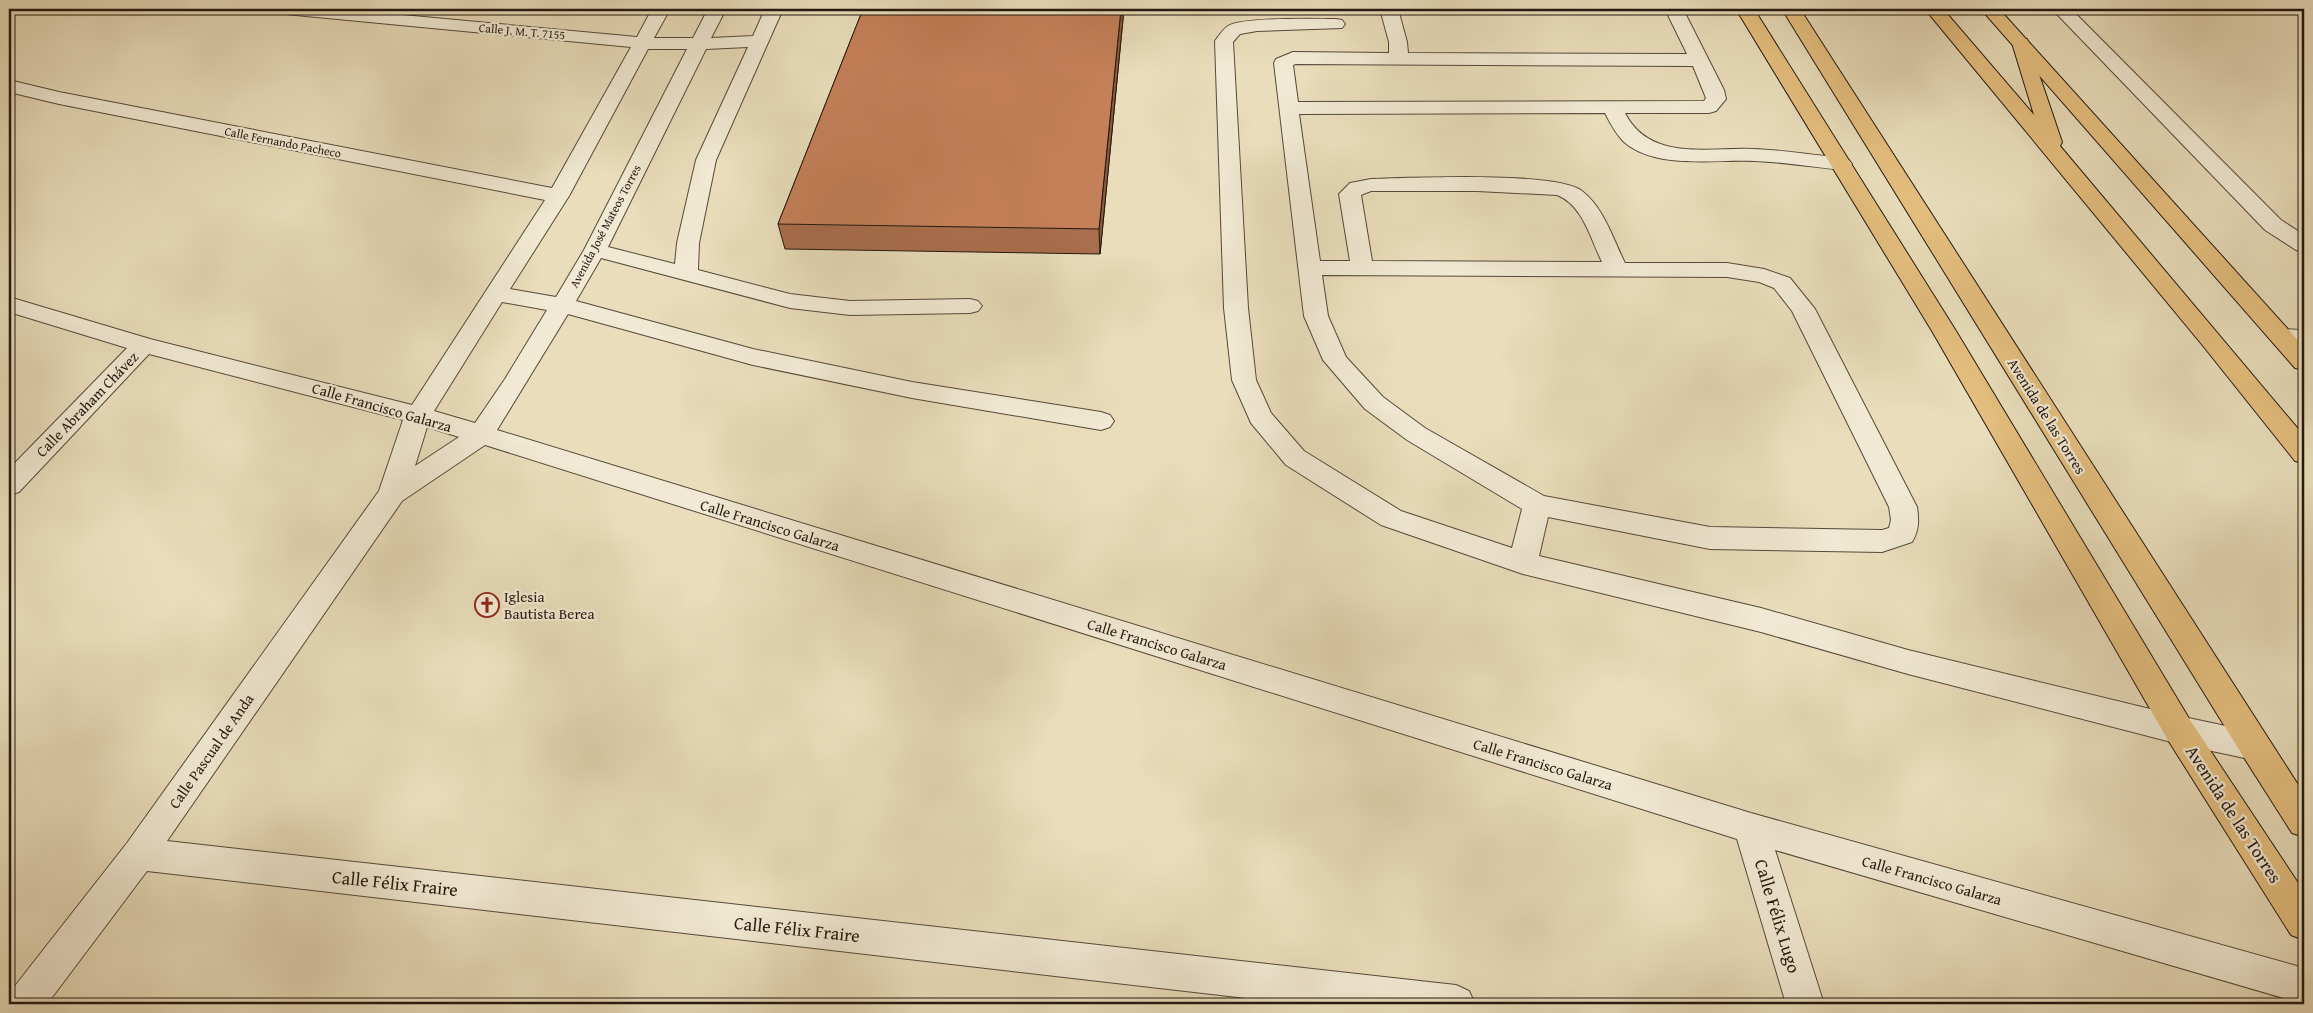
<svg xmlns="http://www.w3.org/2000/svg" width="2313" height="1013" font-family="'Gentium Book Plus',serif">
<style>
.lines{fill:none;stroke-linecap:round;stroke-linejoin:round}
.minor-casing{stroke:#55493b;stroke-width:2}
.major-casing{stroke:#241810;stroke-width:2}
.highway-casing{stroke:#241810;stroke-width:2}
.minor{fill:#f1e9d3;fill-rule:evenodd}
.major{fill:#e4be7e;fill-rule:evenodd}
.highway{fill:#e4be7e;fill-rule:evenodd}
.wall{fill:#a96e4d;stroke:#241810}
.shaded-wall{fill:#895a3e;stroke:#241810}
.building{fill:#c48059;stroke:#241810}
.labels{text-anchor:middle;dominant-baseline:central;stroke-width:4.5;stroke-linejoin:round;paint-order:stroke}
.far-street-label{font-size:12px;fill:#241810;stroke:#f1e9d3}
.street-label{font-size:15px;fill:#241810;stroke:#f1e9d3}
.poi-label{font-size:15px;fill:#241810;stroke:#f1e9d3;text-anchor:start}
.near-street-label{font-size:18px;fill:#241810;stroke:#f1e9d3}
</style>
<rect width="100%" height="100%" fill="#e9ddbb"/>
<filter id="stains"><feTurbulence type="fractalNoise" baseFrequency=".004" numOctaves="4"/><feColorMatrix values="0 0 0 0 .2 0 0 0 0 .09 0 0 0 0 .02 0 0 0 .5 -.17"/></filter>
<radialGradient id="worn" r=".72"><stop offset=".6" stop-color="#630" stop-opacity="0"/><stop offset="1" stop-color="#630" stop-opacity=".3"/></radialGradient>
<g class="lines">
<defs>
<g id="minor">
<path d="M276,9H338L637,37L652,9H670L654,38H693L708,9H726L711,38L753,36L765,9H783L716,160L699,243L698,270L790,294L850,301L970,299L978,301L982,306L978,311L970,313L850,315L790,308L601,258L576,301L753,349L912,382L1101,412L1110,415L1114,421L1110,427L1101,430L912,398L753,365L568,314L497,430L1751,813L2304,968V1004L1775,850L1824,1004H1786L1737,839L485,445L402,501L167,841L1456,985L1469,991L1475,1004H1298L147,871L47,1004H9L11,991L127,843L379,491L403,420L149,354L19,492L9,495V469L127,348L9,312V297L150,339L412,405L545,200L59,104L9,92V80L59,92L552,188L631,47L285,14L279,13ZM748,47L696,160L677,243L675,264L608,247L706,49ZM648,49H687L584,250L556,297L510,289L569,196ZM502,302L547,310L505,379L475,423L434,411ZM427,427L459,437L415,466Z"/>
<path d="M1380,9H1398L1407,42L1408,53L1687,54L1665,9H1683L1724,90L1726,99L1716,111L1709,113H1625C1650,162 1708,147 1754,149C1783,150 1813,155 1842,158L1849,160L1852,164L1849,168L1842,170C1813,167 1784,162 1754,161C1716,159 1656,170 1624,142C1616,134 1610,123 1605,113L1299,114L1320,261H1350L1339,194L1350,183L1371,179C1409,178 1557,171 1582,191C1604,208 1613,239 1625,263H1727L1764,269L1790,278L1815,309L1917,507C1919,520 1919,531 1912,542L1882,552L1710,549L1548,517L1539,556L1761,608L1908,650L2179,716L2254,732L2265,736L2270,746L2265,756L2254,760L2179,744L1908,674L1761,632L1523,574L1381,525L1286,465L1251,423L1232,380L1224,308L1215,41C1218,37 1223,29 1228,26C1242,17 1315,19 1336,19L1342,20L1345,24L1342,28L1257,31L1240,34L1233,42L1248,308L1256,380L1271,413L1304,451L1401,511L1512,548L1522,509L1407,440L1365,409L1323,360L1304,316L1274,63L1276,59L1293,52L1389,53V42ZM1296,64L1693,66L1706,98L1704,101L1298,102L1293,65ZM1371,191H1477L1557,195C1583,205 1591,240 1602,262L1372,261L1361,195ZM1322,275L1727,277L1759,282L1774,288L1792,311L1889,507L1891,520L1889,528L1882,530L1710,527L1544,496L1425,428L1383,397L1346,357L1328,316Z"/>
<polygon points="2052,9 2071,9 2281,220 2304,235 2304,252 2296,250 2265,230"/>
<polygon points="2282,329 2304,330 2304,346 2273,342 2270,337 2273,332"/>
</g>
<g id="major">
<polygon points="1736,9 1754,9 1956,331 2190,720 2304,892 2304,940 2291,935 2168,740 1932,331"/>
<polygon points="1981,9 1999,9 2304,347 2304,370 2295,368"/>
</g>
<g id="highway">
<polygon points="1782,9 1800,9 2304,794 2304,837 2292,833 2243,756"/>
<polygon points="1925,9 1943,9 2034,115 2012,43 2015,39 2027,39 2062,142 2060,146 2304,436 2304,463 2295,461 2204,347"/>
</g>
</defs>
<use href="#minor" class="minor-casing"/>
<use href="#major" class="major-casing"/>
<use href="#highway" class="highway-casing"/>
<use href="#minor" class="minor"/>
<use href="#major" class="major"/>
<use href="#highway" class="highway"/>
</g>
<polygon class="wall" points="863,9 1124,9 1100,254 785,249 778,224"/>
<polygon class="shaded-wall" points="1121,9 1124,9 1100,254 1099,229"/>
<polygon class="building" points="863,9 1121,9 1099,229 778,224"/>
<defs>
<symbol id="church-ring" viewBox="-11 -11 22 22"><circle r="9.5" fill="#f1e9d3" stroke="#8f2418" stroke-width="1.5"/><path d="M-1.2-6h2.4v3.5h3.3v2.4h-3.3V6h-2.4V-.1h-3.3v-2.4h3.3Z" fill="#8f2418"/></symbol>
</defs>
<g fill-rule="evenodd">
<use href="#church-ring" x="473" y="591" width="28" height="28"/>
</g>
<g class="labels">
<g class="far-street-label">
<text transform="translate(522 31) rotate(5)">Calle J. M. T. 7155</text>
<text transform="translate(283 142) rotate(11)">Calle Fernando Pacheco</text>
<text transform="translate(605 226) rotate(-62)">Avenida José Mateos Torres</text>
</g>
<g class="street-label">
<text transform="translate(87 404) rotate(-46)">Calle Abraham Chávez</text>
<text transform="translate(382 407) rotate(16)">Calle Francisco Galarza</text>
<text transform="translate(2047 416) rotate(58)">Avenida de las Torres</text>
<text transform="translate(770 525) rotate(17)">Calle Francisco Galarza</text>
<text transform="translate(1157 644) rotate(17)">Calle Francisco Galarza</text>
<text transform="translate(211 751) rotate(-55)">Calle Pascual de Anda</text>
<text transform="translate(1543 764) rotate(17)">Calle Francisco Galarza</text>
<text transform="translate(1932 880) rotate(16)">Calle Francisco Galarza</text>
</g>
<g class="poi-label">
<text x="504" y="596">Iglesia<tspan x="504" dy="17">Bautista Berea</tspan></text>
</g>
<g class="near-street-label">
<text transform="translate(2234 814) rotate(57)">Avenida de las Torres</text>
<text transform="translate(395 883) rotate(6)">Calle Félix Fraire</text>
<text transform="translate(1778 916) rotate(73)">Calle Félix Lugo</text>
<text transform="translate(797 929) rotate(6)">Calle Félix Fraire</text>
</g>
</g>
<rect width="2313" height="1013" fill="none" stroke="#e9ddbb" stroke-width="30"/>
<rect x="10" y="10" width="2293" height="993" fill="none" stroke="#241810" stroke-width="2.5"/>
<rect x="15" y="15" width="2283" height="983" fill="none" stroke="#241810"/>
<rect width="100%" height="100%" filter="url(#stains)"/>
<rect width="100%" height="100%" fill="url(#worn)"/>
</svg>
